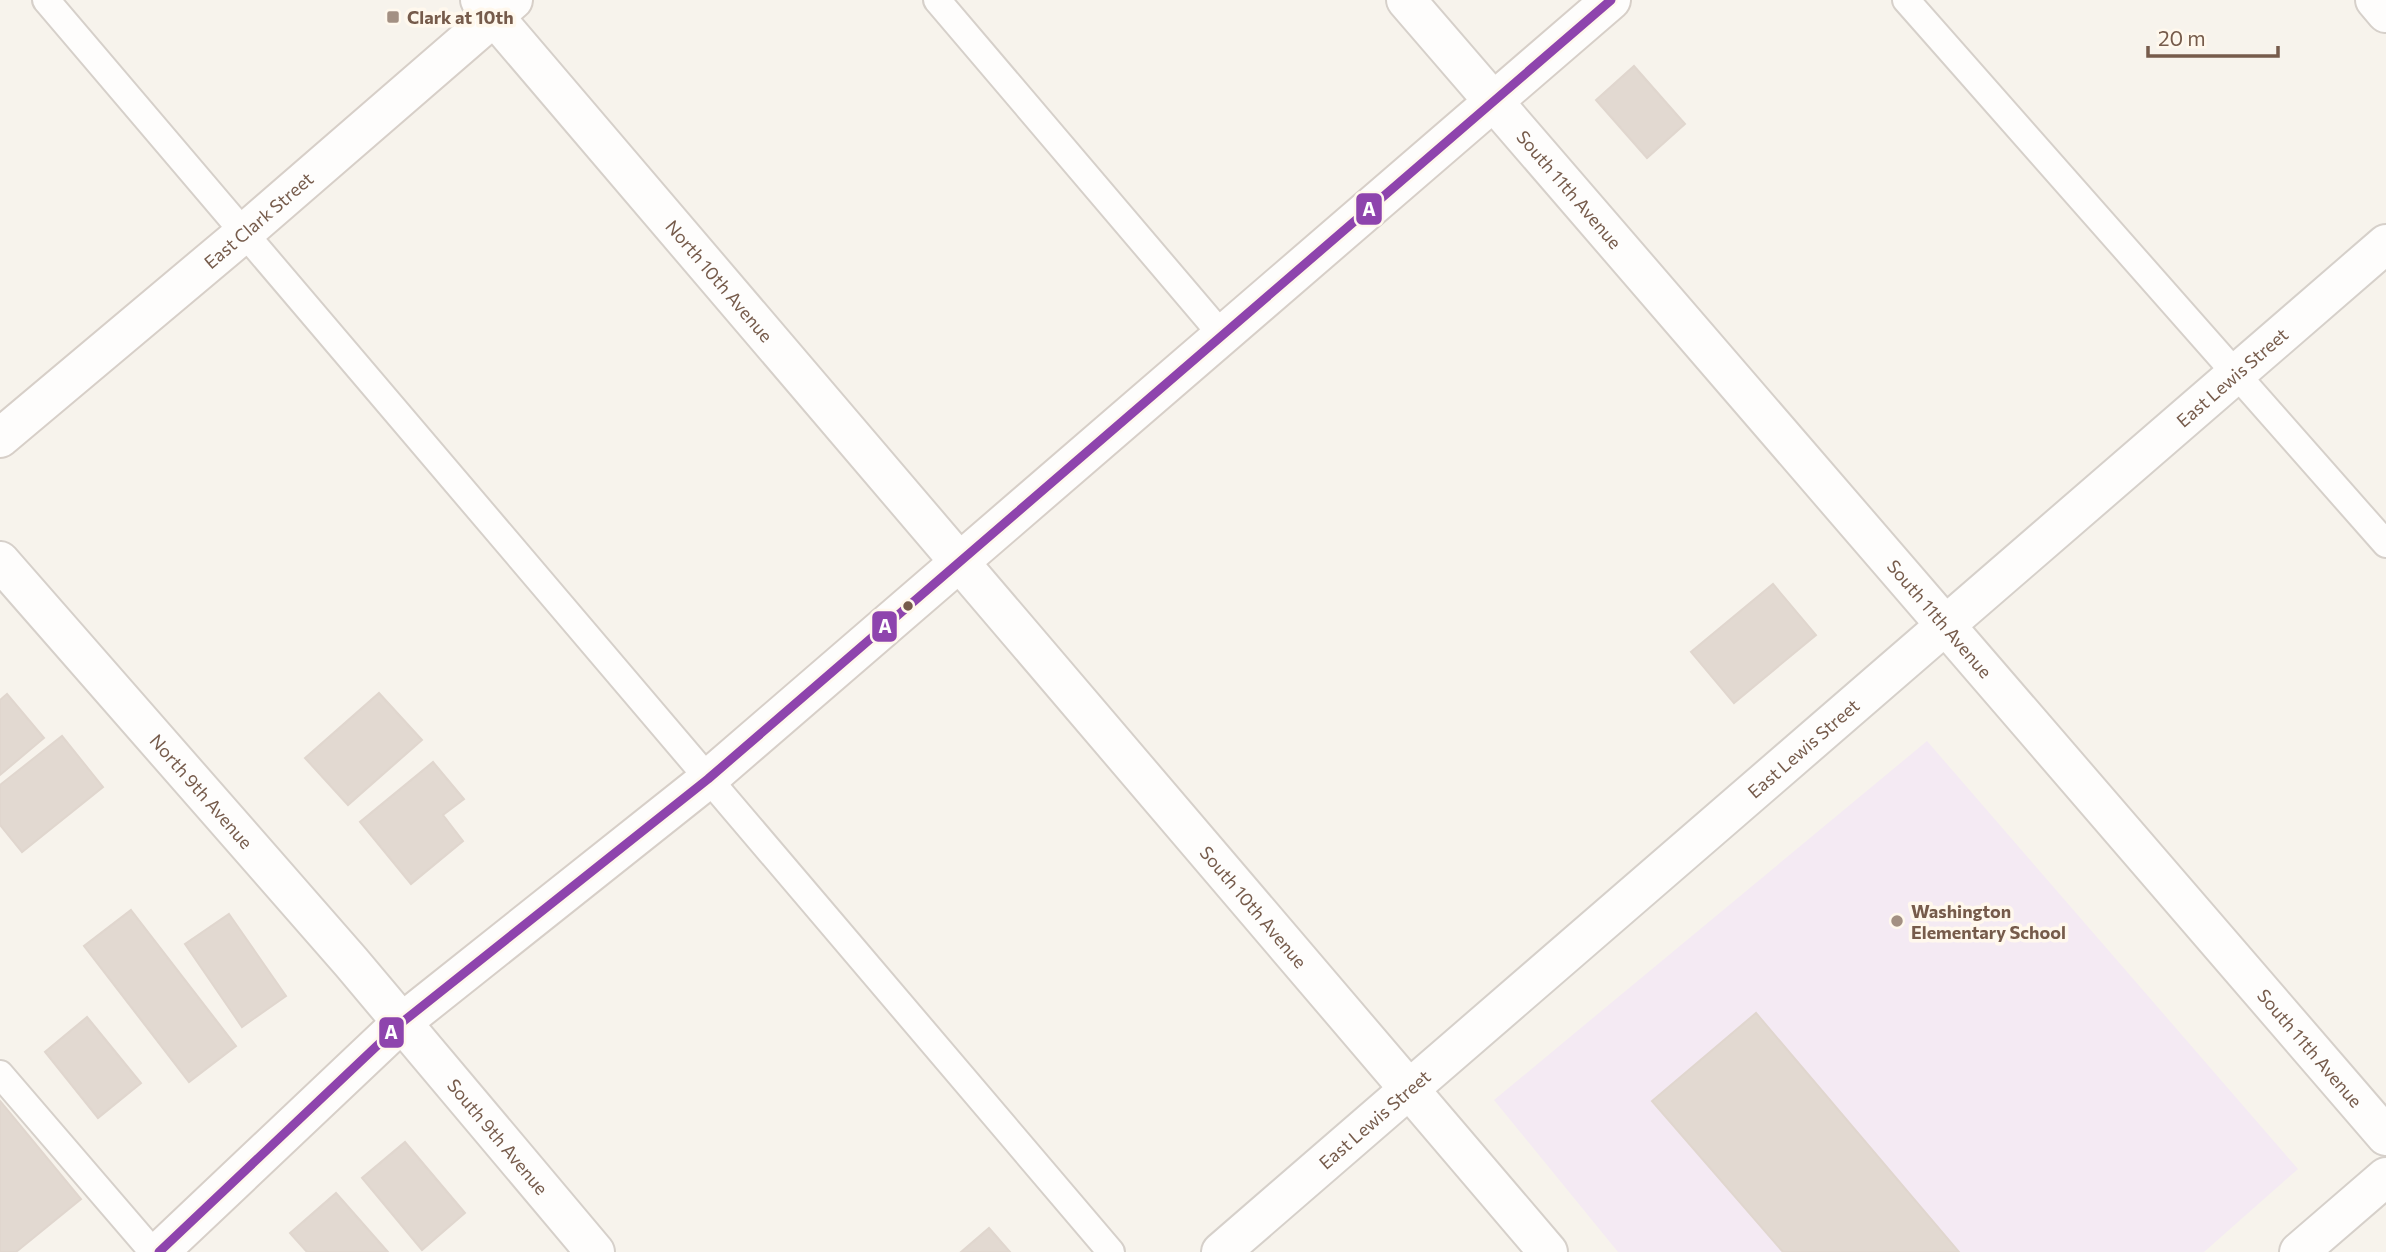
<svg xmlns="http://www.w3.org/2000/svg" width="2386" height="1252" font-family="Commissioner,sans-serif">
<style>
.education{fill:#f4eaf3}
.building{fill:#e2d9d1;stroke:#e0d6ce;stroke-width:2}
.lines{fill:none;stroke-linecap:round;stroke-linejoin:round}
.service-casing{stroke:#d6d0ca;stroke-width:30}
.minor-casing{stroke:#d6d0ca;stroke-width:42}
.tertiary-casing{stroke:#d6d0ca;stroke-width:42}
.secondary-casing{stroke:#d7cfc8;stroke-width:42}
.service{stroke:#fefdfc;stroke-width:26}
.minor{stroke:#fefdfc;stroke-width:38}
.tertiary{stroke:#fefdfc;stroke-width:38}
.secondary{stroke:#fefdfc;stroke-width:38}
.bus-1-casing{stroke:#fff8ed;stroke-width:14}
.bus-1{stroke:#8e44ad;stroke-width:9}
.poi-dot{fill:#a39083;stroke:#fff8ed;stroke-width:2.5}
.bus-dot{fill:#765b4b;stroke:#fff8ed;stroke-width:2.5}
.labels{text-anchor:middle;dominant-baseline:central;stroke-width:7;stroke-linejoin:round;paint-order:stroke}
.poi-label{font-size:18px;font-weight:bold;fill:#765b4b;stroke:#fff8ed;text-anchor:start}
.street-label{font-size:18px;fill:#765b4b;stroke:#fff8ed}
.line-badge{stroke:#fff8ed;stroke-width:2.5}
.badge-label{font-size:19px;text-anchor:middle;font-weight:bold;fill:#fff}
</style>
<rect width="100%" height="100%" fill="#f7f3ec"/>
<polygon class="education" points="1927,741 2298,1169 2204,1252 1618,1252 1494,1100"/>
<g class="building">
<polygon points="1634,66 1685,124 1647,158 1596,100"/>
<polygon points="1773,584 1816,635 1734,703 1691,652"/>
<polygon points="379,693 422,740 348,805 305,758"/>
<polygon points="7,694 44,738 0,775 0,700"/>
<polygon points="62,736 103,787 22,852 0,825 0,785"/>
<polygon points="433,762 464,799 443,815 463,841 411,884 360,822"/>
<polygon points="131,910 236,1046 189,1082 84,946"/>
<polygon points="229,914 286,996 242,1027 185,944"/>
<polygon points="1756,1013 1959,1252 1783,1252 1652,1101"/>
<polygon points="87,1017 141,1083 98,1118 45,1052"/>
<polygon points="0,1101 81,1199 16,1252 0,1252"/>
<polygon points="405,1142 465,1213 422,1250 362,1178"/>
<polygon points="336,1193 388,1252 307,1252 290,1233"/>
<polygon points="989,1228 1010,1252 961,1252"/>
</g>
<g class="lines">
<defs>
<g id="service">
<polyline points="46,0 1111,1252"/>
<polyline points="937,0 1222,335"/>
<polyline points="1906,0 2386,544"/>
<polyline points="0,1074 153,1252"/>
</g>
<g id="minor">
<path id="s1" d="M1406,0L2386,1136"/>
<path id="s2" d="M0,561L351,962L595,1252"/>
<path id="s3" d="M1221,1252L2386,244"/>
<polyline points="2299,1252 2386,1177"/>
</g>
<g id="tertiary">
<path id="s4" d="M480,0L1548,1252"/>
<polyline points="2375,0 2386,13"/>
</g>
<g id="secondary">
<path id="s5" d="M0,438L244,233L513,0"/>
<polyline points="159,1252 400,1024 708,779 1611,0"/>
</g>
</defs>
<use href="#service" class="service-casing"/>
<use href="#minor" class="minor-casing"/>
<use href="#tertiary" class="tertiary-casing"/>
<use href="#secondary" class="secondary-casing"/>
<use href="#service" class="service"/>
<use href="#minor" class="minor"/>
<use href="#tertiary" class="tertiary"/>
<use href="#secondary" class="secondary"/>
<defs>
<polyline id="bus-1" points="159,1252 400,1024 708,779 1611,0"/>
</defs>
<use href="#bus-1" class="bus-1-casing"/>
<use href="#bus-1" class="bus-1"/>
</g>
<g class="poi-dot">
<rect x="386" y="10" width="14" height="14" rx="3.5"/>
<circle cx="1897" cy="921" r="7"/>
</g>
<circle class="bus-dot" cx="908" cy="606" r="6"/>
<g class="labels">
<g class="poi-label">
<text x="407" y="17">Clark at 10th</text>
<text x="1911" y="911">Washington<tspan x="1911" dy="21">Elementary School</tspan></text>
</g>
<g class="street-label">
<text stroke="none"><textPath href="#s1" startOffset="250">South 11th Avenue</textPath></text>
<text stroke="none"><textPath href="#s5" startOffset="338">East Clark Street</textPath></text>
<text stroke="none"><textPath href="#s4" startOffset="369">North 10th Avenue</textPath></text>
<text stroke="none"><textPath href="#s3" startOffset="1337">East Lewis Street</textPath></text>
<text stroke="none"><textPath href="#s1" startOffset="817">South 11th Avenue</textPath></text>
<text stroke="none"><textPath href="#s3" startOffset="770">East Lewis Street</textPath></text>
<text stroke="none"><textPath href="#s2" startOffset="306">North 9th Avenue</textPath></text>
<text stroke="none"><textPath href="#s4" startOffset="1192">South 10th Avenue</textPath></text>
<text stroke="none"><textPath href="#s1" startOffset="1384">South 11th Avenue</textPath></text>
<text stroke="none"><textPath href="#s3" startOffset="203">East Lewis Street</textPath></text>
<text stroke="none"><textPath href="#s2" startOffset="761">South 9th Avenue</textPath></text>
</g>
</g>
<g class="line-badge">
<rect x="1355" y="192" width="28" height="34" rx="7" fill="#8e44ad"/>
<rect x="871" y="610" width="27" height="33" rx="7" fill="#8e44ad"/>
<rect x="378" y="1016" width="27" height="33" rx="7" fill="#8e44ad"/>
</g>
<g class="badge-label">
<text x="1369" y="216">A</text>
<text x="885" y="633">A</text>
<text x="391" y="1039">A</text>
</g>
<path d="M2148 46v10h130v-10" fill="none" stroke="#765b4b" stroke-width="3.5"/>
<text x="2158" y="46" font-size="21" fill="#765b4b" stroke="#fff8ed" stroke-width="5" paint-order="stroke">20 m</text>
</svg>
